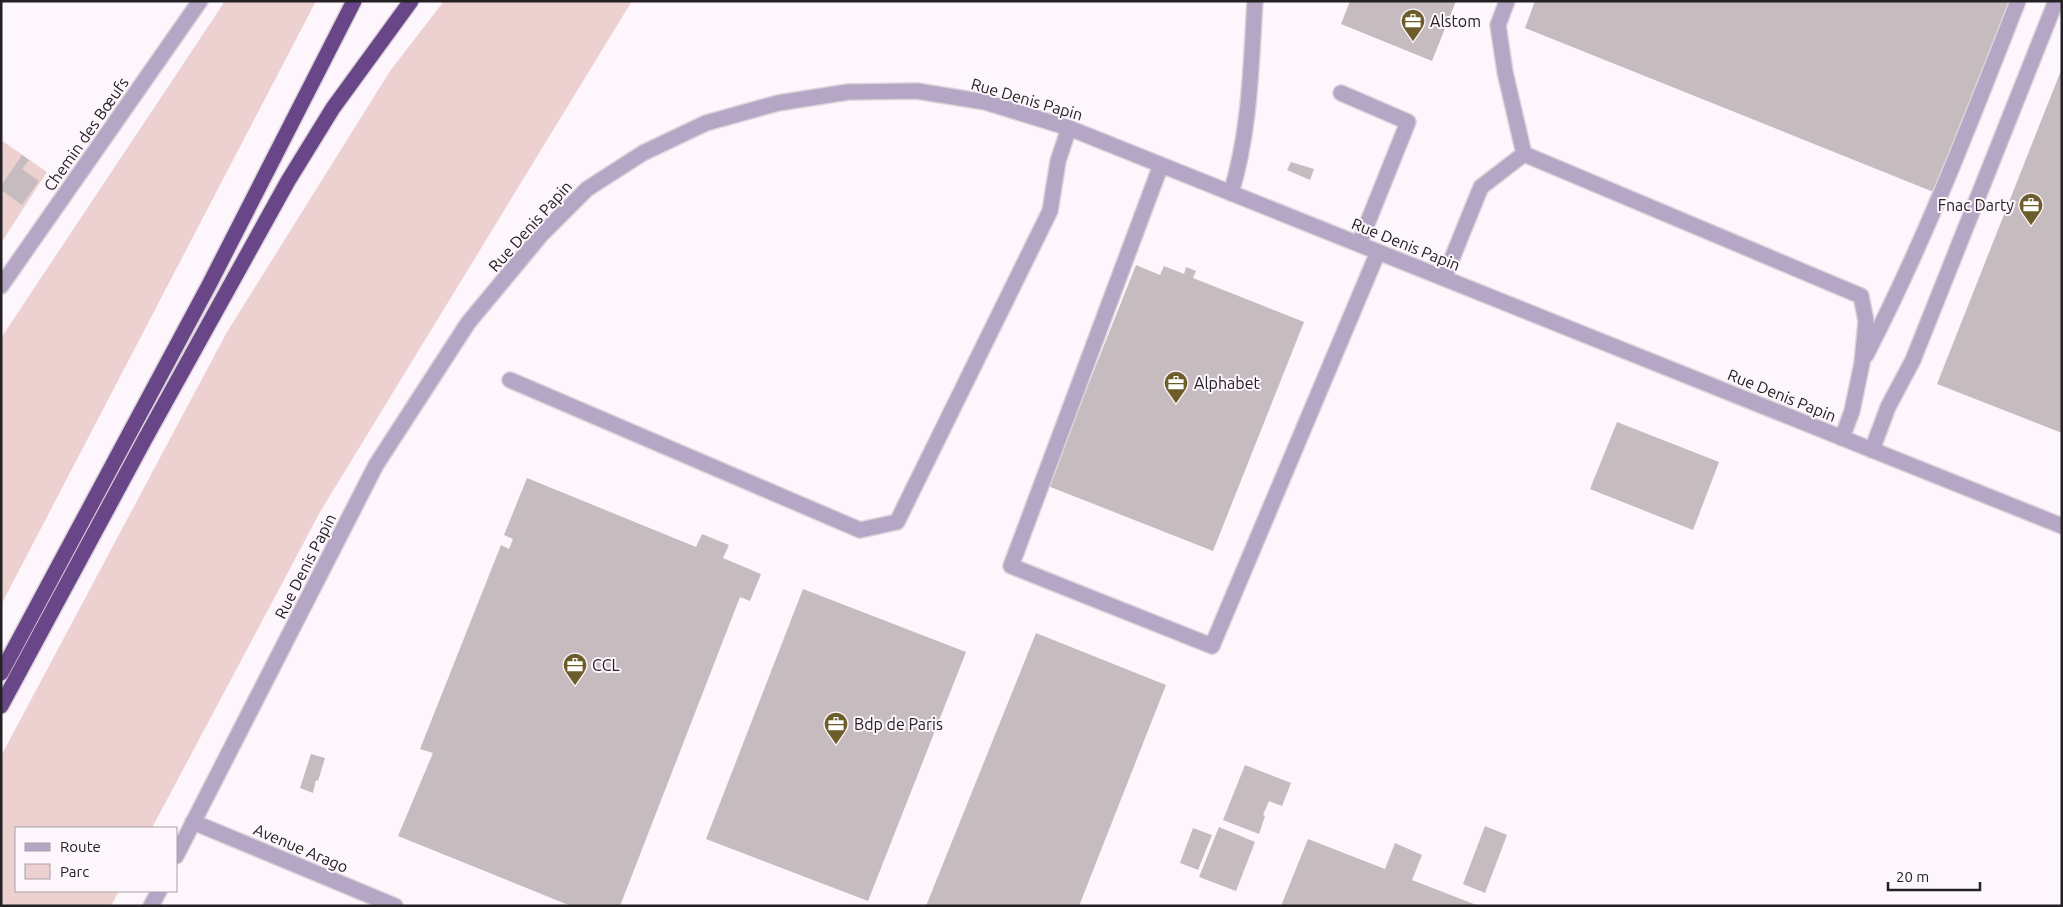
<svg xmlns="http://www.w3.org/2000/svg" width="2063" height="907" font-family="Ubuntu,sans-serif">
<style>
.green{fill:#edd1d0}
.building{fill:#c6bcbf}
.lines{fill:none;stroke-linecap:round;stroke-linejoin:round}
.minor-casing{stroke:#dbd4da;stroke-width:18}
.highway-casing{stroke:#dbd4da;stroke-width:18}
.minor{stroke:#b5a6c6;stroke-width:15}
.highway{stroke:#684687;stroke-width:15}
.labels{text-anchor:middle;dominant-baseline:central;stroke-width:4;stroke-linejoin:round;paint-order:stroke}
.poi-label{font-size:16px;fill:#232123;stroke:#fef6fd;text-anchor:start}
.street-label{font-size:16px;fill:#232123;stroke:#fef6fd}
</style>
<rect width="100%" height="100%" fill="#fef6fd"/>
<g class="green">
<polygon points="225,1 316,1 1,605 1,338"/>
<polygon points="444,1 632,1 320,512 152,828 16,828 16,891 119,891 111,906 1,906 1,756 227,332 390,71"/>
<polygon points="1,140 47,172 1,243"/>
</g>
<g class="building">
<polygon points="1350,1 1456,1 1432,61 1341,24"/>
<polygon points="1535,1 2010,1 1936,193 1525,28"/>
<polygon points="2062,68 2062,433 1937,384"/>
<polygon points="22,155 29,160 22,169 39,181 22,205 1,190 1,186"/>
<polygon points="1291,162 1314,169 1310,180 1287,170"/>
<polygon points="1136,265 1160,275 1164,266 1184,274 1186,267 1196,271 1193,278 1304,322 1213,551 1048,486"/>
<polygon points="1617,422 1719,462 1693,530 1590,489"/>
<polygon points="527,478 696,547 702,534 729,545 723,558 761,574 750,601 740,597 620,906 571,906 398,836 433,753 420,749 501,545 509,549 513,539 504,535"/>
<polygon points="803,589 966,652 868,901 706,839"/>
<polygon points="1036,633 1166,685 1079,906 926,906"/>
<polygon points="311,754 325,758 318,781 316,780 313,793 300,788"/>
<polygon points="1245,765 1291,783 1282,806 1269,801 1263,815 1265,816 1259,834 1223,820"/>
<polygon points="1485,826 1507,835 1485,893 1463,884"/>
<polygon points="1219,827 1255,842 1236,891 1199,877"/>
<polygon points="1193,828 1212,835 1198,870 1180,863"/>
<polygon points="1308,839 1385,869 1395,843 1422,855 1412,880 1479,906 1281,906"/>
</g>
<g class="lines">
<defs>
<g id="minor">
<polyline points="1507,1 1498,25 1505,72 1524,154"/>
<polyline points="1341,93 1408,122 1359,244"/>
<polyline points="1161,165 1011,566 1212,646 1378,252"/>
<path d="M1231,193C1250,131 1251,66 1255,1"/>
<polyline points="1444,278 1481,187 1524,154 1861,296 1866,321 1862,363 1852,411 1842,438"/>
<polyline points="1,286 200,1"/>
<path d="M1866,355C1925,241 1971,121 2018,1"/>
<polyline points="510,380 860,530 897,522 1050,211 1058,161 1069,128"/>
<polyline points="1872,450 1888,407 1913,360 2056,1"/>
<polyline points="193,822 395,906"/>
<polyline points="176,856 376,465 468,323 541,235 587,189 643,153 706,123 778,103 848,92 917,91 985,102 1069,128 2062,526"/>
<polyline points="151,906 159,891"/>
</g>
<g id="highway">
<polyline points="1,673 209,285 354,1"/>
<polyline points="1,706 145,439 288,181 333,108 411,1"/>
</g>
</defs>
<use href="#minor" class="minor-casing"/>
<use href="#highway" class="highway-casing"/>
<use href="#minor" class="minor"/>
<use href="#highway" class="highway"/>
</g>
<defs>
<symbol id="office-pin" viewBox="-11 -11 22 30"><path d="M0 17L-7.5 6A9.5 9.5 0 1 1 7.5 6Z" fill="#6c5d2b" stroke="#fef6fd"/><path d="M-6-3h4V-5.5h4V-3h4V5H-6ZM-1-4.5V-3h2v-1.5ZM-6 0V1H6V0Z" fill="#fff"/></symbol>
</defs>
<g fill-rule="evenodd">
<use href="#office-pin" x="1399" y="7" width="28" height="38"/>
<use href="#office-pin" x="2017" y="191" width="28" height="38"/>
<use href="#office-pin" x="1162" y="369" width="28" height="38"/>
<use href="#office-pin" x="561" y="651" width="28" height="38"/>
<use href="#office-pin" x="822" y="710" width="28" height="38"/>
</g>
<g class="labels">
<g class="poi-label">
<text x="1430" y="21">Alstom</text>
<text x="2014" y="205" text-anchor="end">Fnac Darty</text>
<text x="1194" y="383">Alphabet</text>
<text x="592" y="665">CCL</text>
<text x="854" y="724">Bdp de Paris</text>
</g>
<g class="street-label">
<text transform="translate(1027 99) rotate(16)">Rue Denis Papin</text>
<text transform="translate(86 134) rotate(-55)">Chemin des Bœufs</text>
<text transform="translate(530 226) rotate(-48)">Rue Denis Papin</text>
<text transform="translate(1406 244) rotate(22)">Rue Denis Papin</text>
<text transform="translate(1782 395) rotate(22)">Rue Denis Papin</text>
<text transform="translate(305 566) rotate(-63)">Rue Denis Papin</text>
<text transform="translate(301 848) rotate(23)">Avenue Arago</text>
</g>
</g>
<rect width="2063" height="907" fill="none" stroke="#232123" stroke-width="5"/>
<rect x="15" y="827" width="162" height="65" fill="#fef6fd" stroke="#a6a1a6"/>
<rect x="25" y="843" width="25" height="8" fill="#b5a6c6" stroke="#a6a1a6"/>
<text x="60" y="852" font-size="15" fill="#232123">Route</text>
<rect x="25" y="864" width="25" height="15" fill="#edd1d0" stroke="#a6a1a6"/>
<text x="60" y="877" font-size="15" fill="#232123">Parc</text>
<path d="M1888 882v8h92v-8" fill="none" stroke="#232123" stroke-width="2.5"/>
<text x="1896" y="882" font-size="15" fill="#232123" stroke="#fef6fd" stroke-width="4" paint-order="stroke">20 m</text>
</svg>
